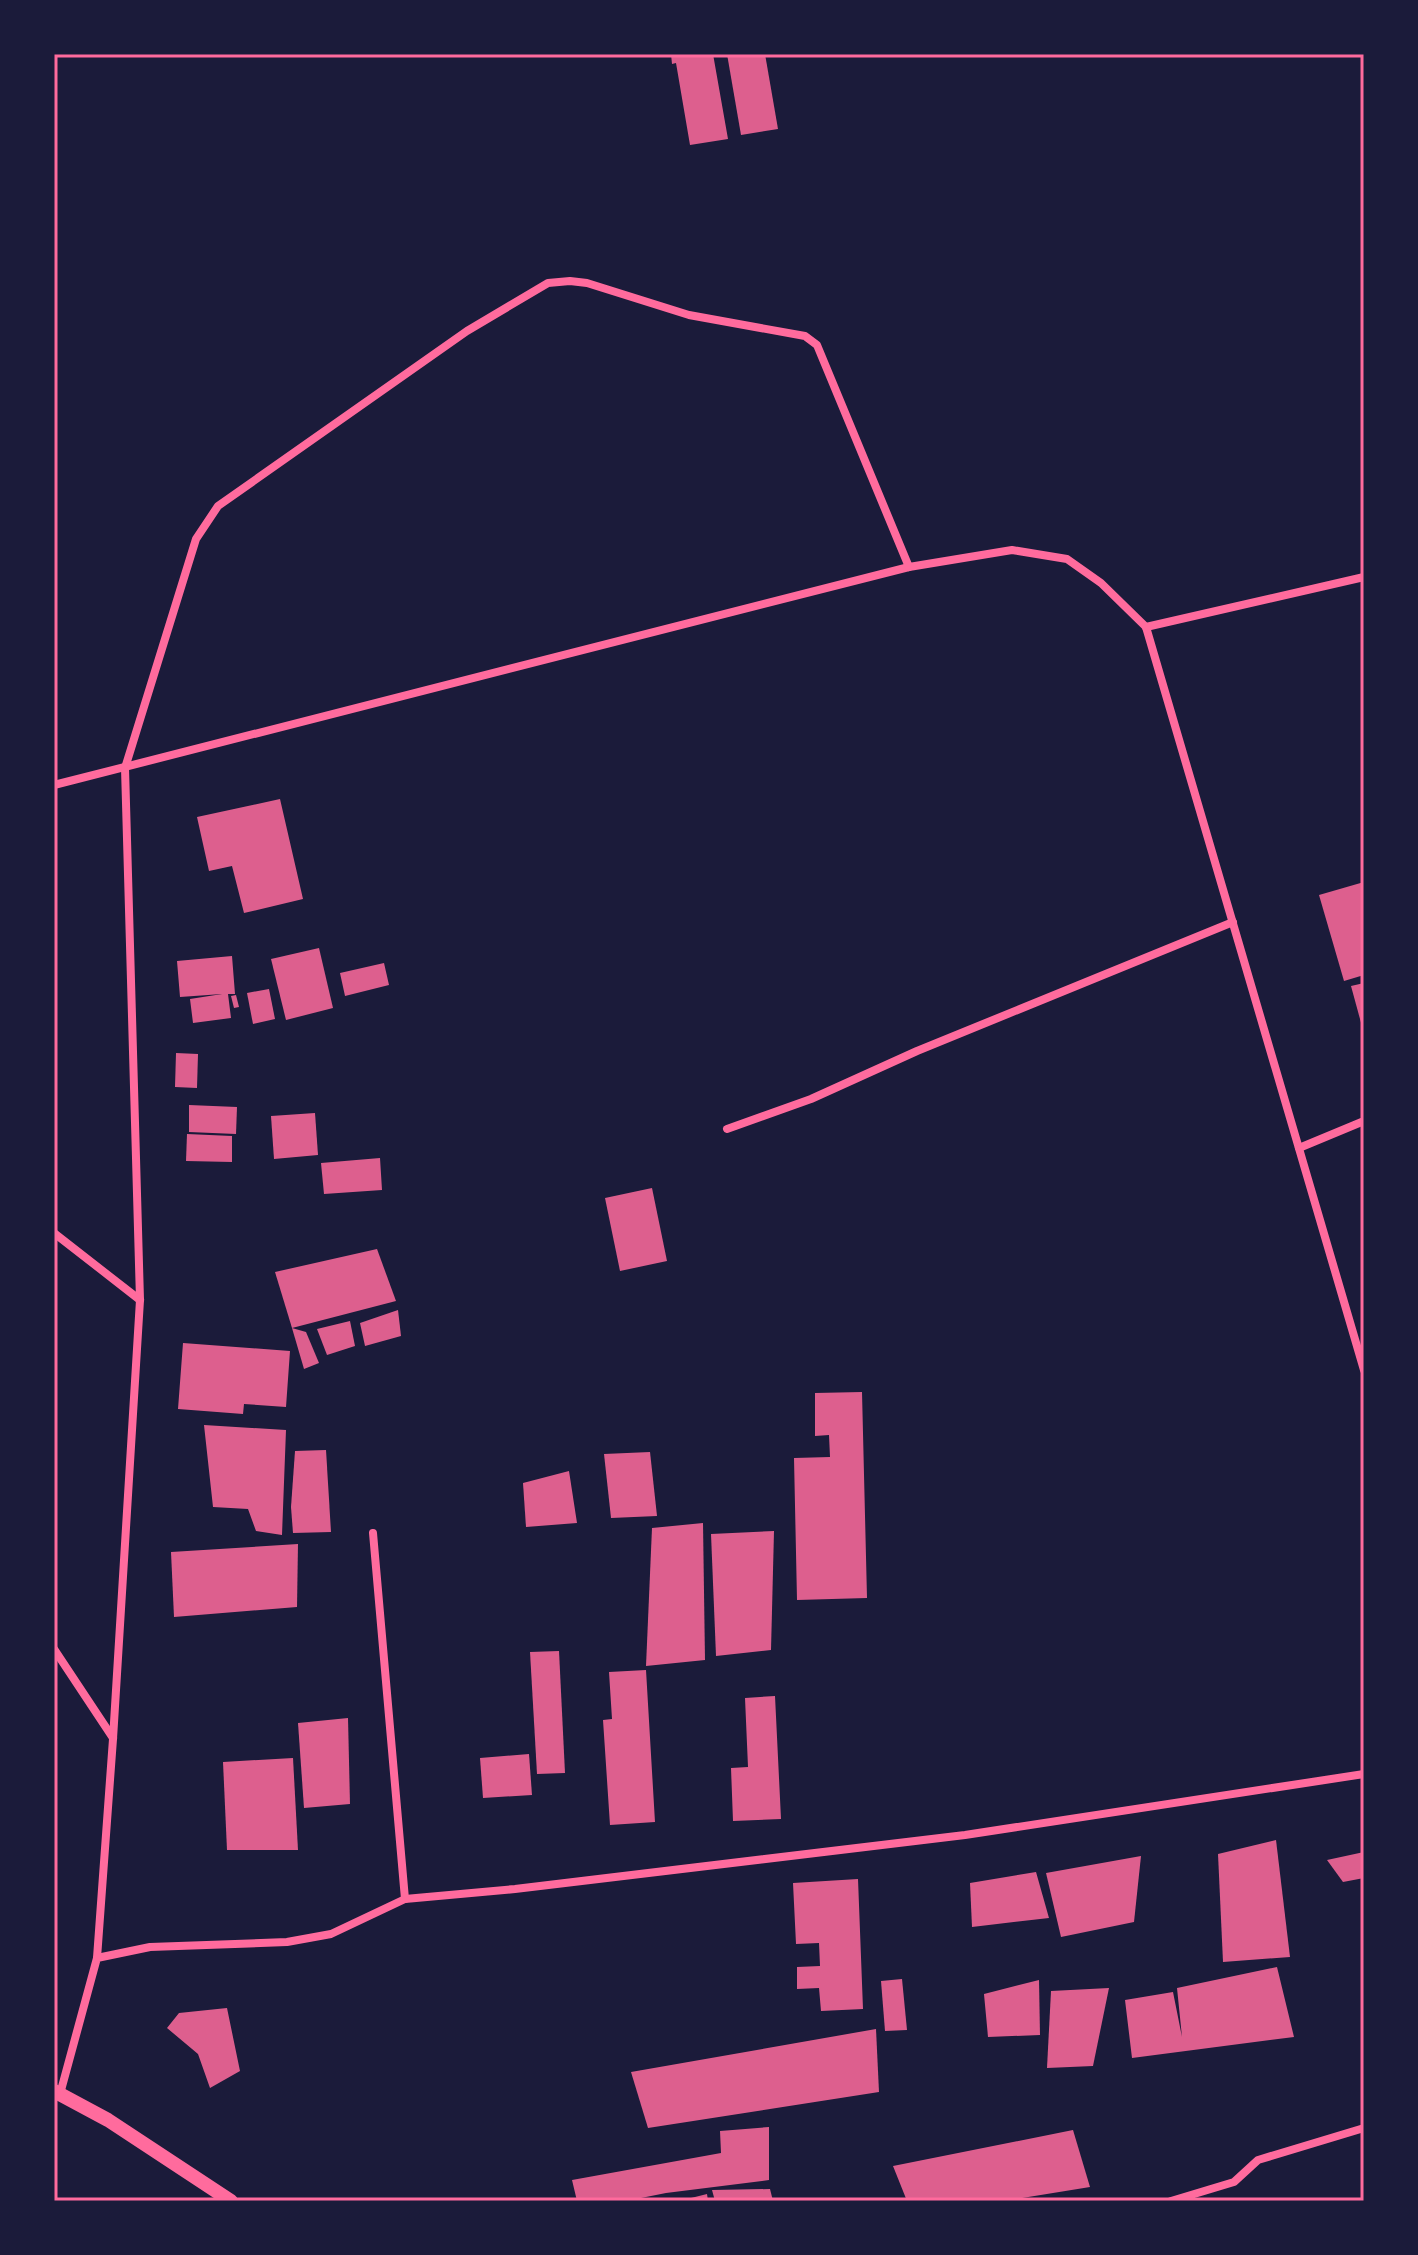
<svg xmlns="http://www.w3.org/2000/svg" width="1418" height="2255" font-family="'Noto Sans',sans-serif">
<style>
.building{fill:#dd5f8e}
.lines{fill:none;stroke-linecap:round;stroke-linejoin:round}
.minor{stroke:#ff6b9d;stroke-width:8}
.tertiary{stroke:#ff6b9d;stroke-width:14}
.neatline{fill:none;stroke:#ff6b9d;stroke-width:3}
</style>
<rect width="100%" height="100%" fill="#1b1b3a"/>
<g class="building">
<polygon points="671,54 713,54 728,139 690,145 676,63 672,64"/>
<polygon points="727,54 765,54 778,129 741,135"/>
<polygon points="280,799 303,899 244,913 232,866 209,871 197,817"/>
<polygon points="1364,882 1364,975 1344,981 1319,895"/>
<polygon points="319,948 333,1008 286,1020 271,959"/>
<polygon points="232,956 235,994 228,994 231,1018 193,1023 190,999 222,994 180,997 177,961"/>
<polygon points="384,963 389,985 345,996 340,973"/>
<polygon points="1364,983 1364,1030 1363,1030 1351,986"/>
<polygon points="269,989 275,1019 253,1024 247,993"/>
<polygon points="236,995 239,1007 234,1008 231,996"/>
<polygon points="176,1053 198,1054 197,1088 175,1087"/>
<polygon points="189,1105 237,1107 236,1134 189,1132"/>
<polygon points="315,1113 318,1155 274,1159 271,1116"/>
<polygon points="187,1134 232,1136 232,1162 186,1161"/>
<polygon points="380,1158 382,1190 324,1194 321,1163"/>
<polygon points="652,1188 667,1261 620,1271 605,1198"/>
<polygon points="377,1249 396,1301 292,1328 275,1272"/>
<polygon points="398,1310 401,1336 365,1346 360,1323"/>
<polygon points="350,1321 355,1346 327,1355 317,1329"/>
<polygon points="292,1328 306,1332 319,1363 304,1369"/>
<polygon points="183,1343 290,1351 286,1407 244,1404 243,1414 178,1409"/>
<polygon points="862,1392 867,1598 797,1600 794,1458 830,1457 829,1435 815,1436 815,1393"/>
<polygon points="204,1425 286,1430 282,1535 256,1531 248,1509 213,1507"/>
<polygon points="326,1450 331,1532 293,1533 291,1507 295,1451"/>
<polygon points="650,1452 657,1516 611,1518 604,1454"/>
<polygon points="569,1471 577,1523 526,1527 523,1483"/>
<polygon points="703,1523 705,1660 646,1666 652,1528"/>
<polygon points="774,1531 771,1650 716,1656 711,1534"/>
<polygon points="298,1544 297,1607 174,1617 171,1552"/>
<polygon points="559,1651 565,1773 537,1774 530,1652"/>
<polygon points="646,1670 655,1822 610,1825 603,1720 612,1719 609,1672"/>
<polygon points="775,1696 781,1819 733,1821 731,1768 748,1767 745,1698"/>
<polygon points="348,1718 350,1804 304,1808 298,1723"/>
<polygon points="529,1754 532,1795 483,1798 480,1758"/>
<polygon points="293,1758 298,1850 227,1850 223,1762"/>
<polygon points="1276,1840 1290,1957 1223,1962 1218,1854"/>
<polygon points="1364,1852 1364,1878 1343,1882 1327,1860"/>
<polygon points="1141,1856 1134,1922 1061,1937 1046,1873"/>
<polygon points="1036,1872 1049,1918 972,1927 970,1883"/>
<polygon points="858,1879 863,2009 821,2011 819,1988 797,1989 797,1967 820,1966 819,1943 796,1944 793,1883"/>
<polygon points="1277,1967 1294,2037 1132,2058 1125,2000 1173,1992 1182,2037 1177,1988"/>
<polygon points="902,1979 907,2030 885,2031 881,1981"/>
<polygon points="1039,1980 1040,2035 988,2037 984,1994"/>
<polygon points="1109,1988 1093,2066 1047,2068 1051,1991"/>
<polygon points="227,2008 240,2071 210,2088 198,2054 167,2028 179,2013"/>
<polygon points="876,2029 879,2092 648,2128 631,2072"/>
<polygon points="769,2127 769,2180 666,2193 626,2201 577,2201 572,2180 721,2153 720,2131"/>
<polygon points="1073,2130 1090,2187 1003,2201 907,2201 893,2166"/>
<polygon points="770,2189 773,2201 715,2201 712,2190"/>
<polygon points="707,2194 708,2201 683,2201 683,2200"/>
</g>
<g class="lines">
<g class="minor">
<polyline points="1146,627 1364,577"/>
<polyline points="54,785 909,567 1012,550 1067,559 1101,583 1146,627 1364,1370"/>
<polyline points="727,1129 811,1099 917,1051 1233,922"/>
<polyline points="1299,1148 1364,1121"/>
<polyline points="54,1233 140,1300"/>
<polyline points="373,1533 405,1899"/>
<polyline points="54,1649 113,1738"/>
<polyline points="97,1958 113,1739 140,1300 125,768 196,539 218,506 467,331 548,283 570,281 587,283 689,315 805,336 817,345 909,567"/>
<polyline points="60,2094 97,1958 150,1947 287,1942 331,1934 405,1899 515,1889 965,1835 1364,1774"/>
<polyline points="1171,2201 1234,2182 1258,2160 1364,2128"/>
</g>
<polyline class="tertiary" points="54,2091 108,2120 231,2201"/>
</g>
<rect width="1418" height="2255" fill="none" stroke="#1b1b3a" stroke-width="112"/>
<rect x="56" y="56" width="1306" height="2143" class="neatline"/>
</svg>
